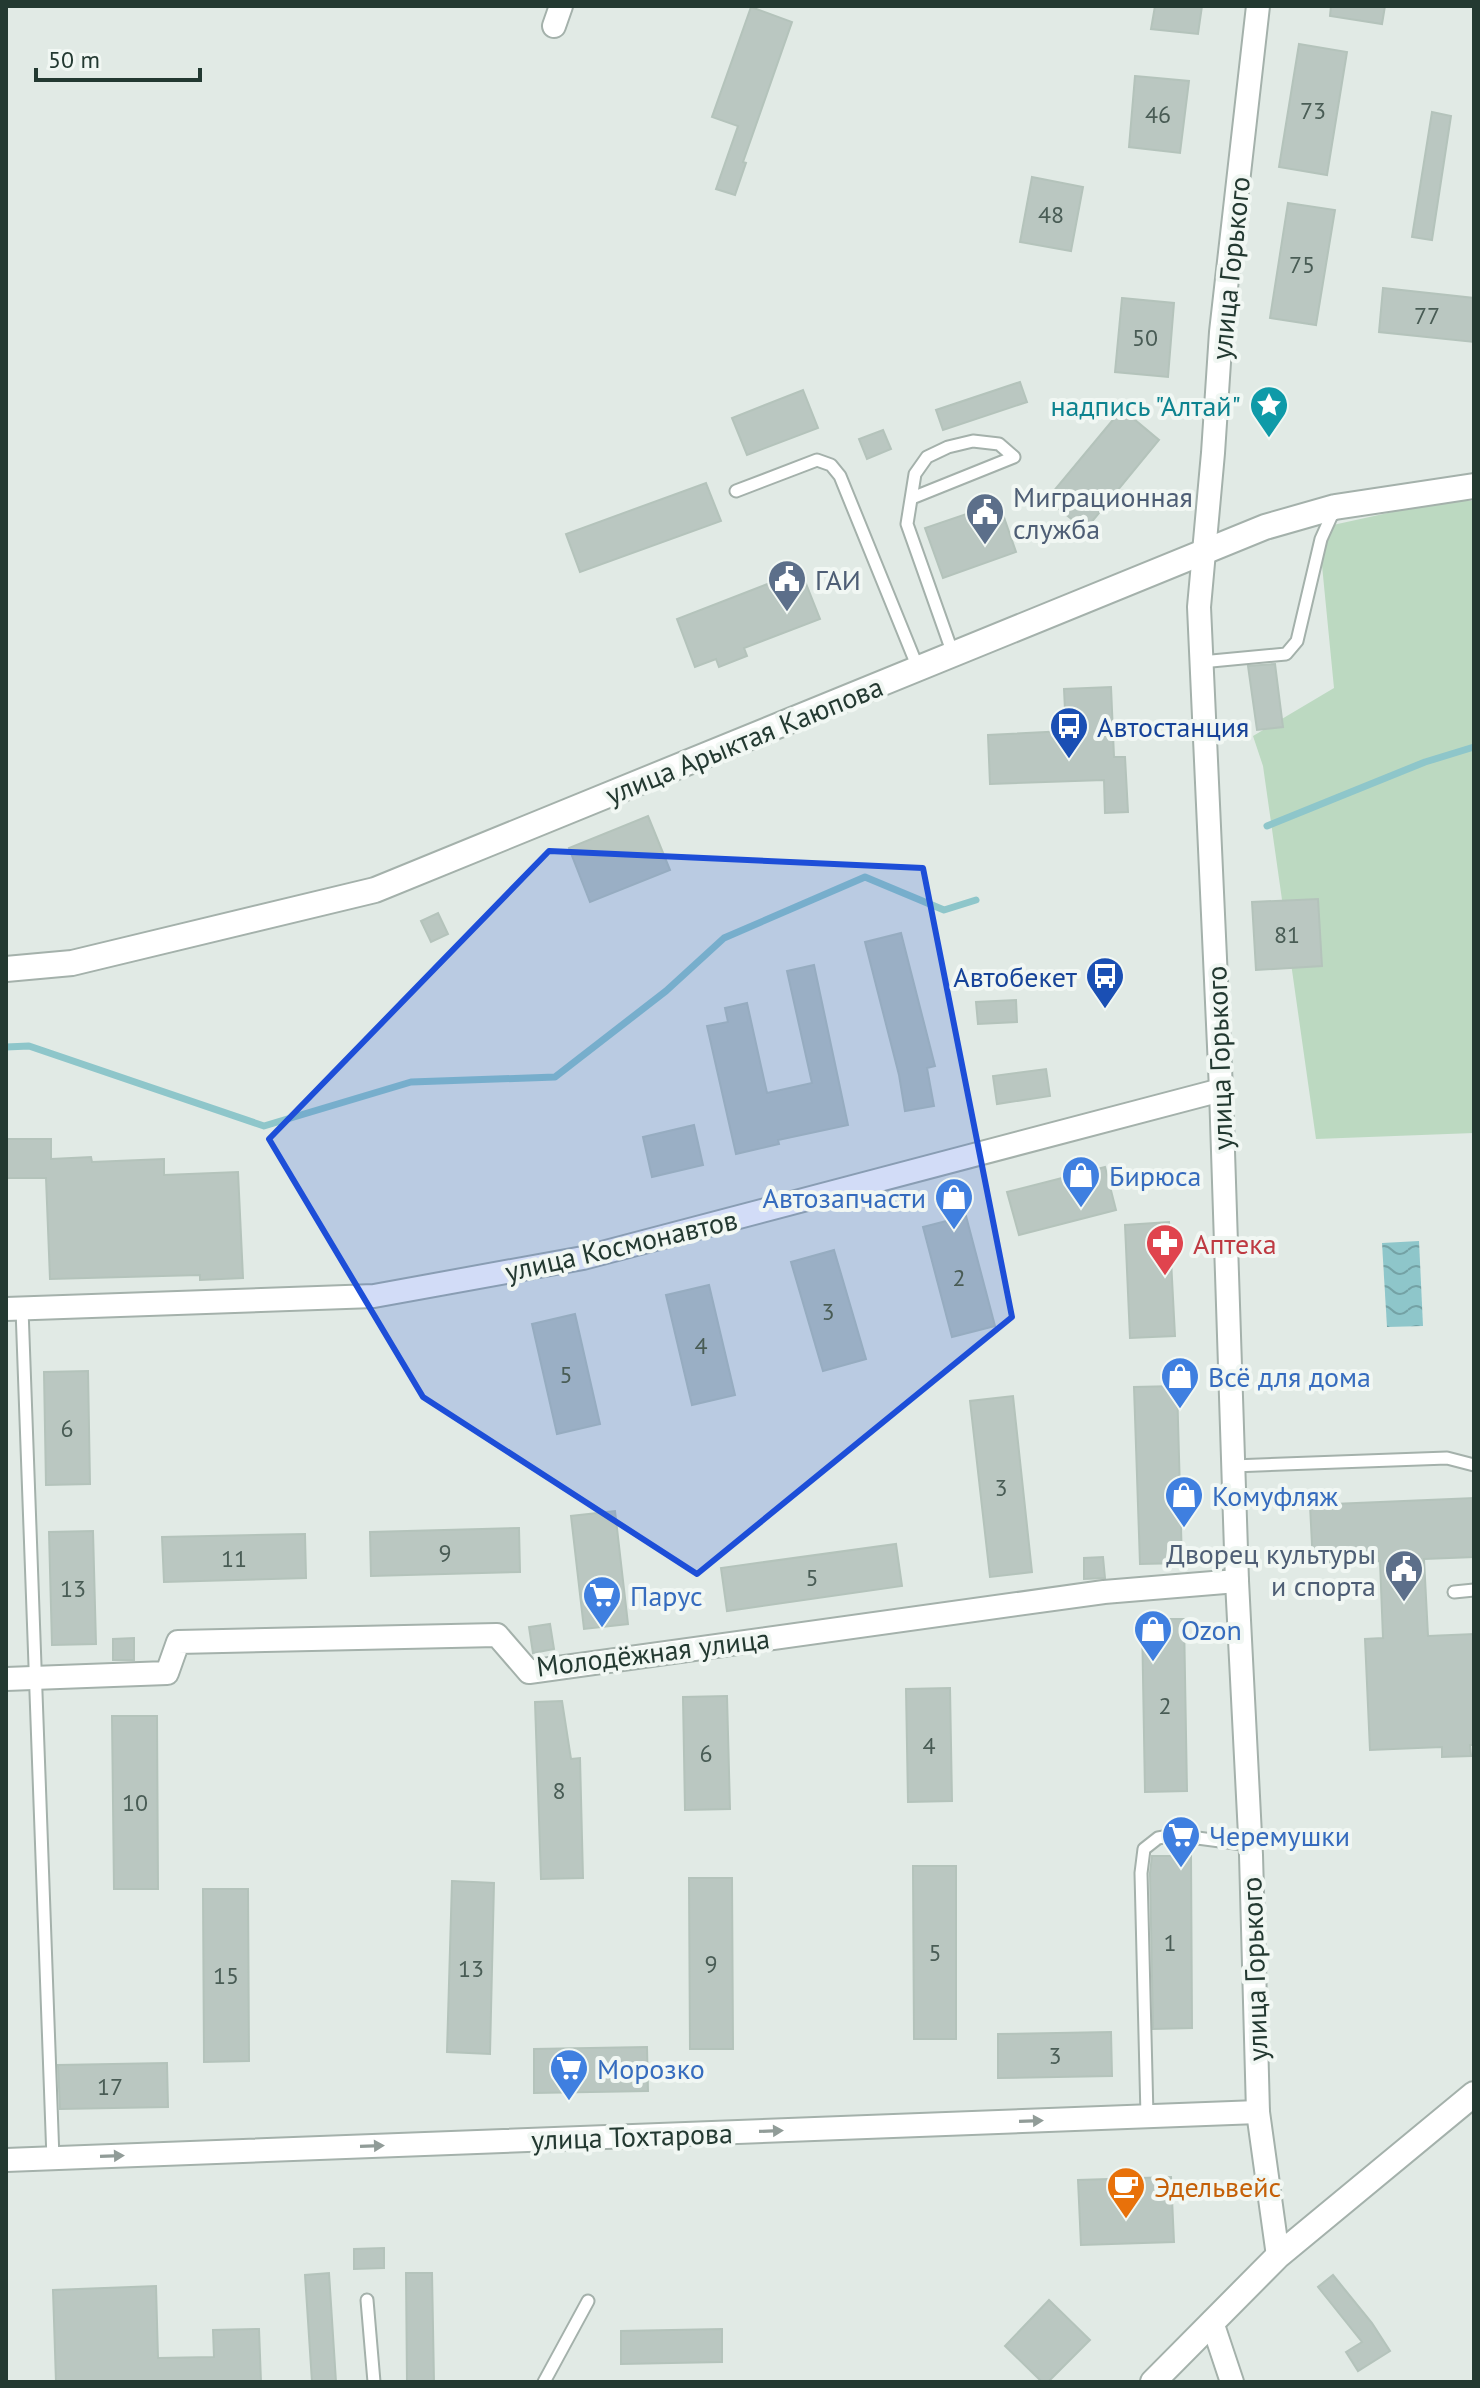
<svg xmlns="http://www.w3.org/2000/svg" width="1480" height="2388" font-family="'PT Sans',sans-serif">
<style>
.green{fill:#bcd9c1}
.water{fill:url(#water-waves)}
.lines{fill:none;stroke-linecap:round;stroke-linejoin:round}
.stream{stroke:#8ec6ca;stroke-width:7}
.building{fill:#bac7c1;stroke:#b4c3bb;stroke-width:2}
.service-casing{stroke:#a4b1ab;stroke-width:15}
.minor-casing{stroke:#a4b1ab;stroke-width:26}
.tertiary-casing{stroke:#a4b1ab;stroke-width:28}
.service{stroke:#fff;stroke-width:11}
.minor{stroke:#fff;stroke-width:22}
.tertiary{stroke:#fff;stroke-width:24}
.oneway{fill:#919c98}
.marked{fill:#1d4ed8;fill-opacity:0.2;stroke:#1d4ed8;stroke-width:6;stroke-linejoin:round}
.labels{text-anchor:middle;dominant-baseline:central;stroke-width:8;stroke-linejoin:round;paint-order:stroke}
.number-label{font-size:24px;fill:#495c55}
.street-label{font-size:28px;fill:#233931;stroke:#f1f7f3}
.culture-label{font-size:28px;fill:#0d838f;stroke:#f1f7f3;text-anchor:end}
.service-label{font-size:28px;fill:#4e5e75;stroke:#f1f7f3;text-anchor:start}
.transit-label{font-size:28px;fill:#164399;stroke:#f1f7f3;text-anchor:start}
.shop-label{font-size:28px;fill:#366cbe;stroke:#f1f7f3;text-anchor:start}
.health-label{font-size:28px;fill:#be3a42;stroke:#f1f7f3;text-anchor:start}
.food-label{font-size:28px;fill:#c56008;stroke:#f1f7f3;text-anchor:start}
</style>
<defs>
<pattern id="water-waves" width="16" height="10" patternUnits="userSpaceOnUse" patternTransform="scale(2)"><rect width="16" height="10" fill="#8ec6ca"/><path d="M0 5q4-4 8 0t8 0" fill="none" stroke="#74a2a5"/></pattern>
</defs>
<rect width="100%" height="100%" fill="#e1eae5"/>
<polygon class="green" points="1447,500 1474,501 1474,1133 1316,1139 1263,766 1253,736 1334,688 1320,545 1333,525"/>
<polygon class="water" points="1419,1241 1423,1326 1387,1327 1382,1243"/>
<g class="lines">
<g class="stream">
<polyline points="1267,826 1425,762 1474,747"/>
<polyline points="6,1047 29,1046 264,1126 411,1082 555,1077 666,991 724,938 865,877 944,910 976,900"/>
</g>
</g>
<g class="building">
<polygon points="1155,6 1202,6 1198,34 1151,29"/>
<polygon points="1331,6 1385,6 1382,24 1330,16"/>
<polygon points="751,7 792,22 743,162 746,163 735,195 716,189 738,126 712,117"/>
<polygon points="1299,44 1347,52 1327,175 1279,167"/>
<polygon points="1135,76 1189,81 1180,153 1129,147"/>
<polygon points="1432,112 1451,116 1432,240 1412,237"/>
<polygon points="1032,177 1083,187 1071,251 1020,242"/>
<polygon points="1288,203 1335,210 1316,325 1270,318"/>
<polygon points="1383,288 1474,298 1474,342 1379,332"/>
<polygon points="1122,298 1174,303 1168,377 1115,372"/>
<polygon points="1020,382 1027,402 943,430 936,410"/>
<polygon points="803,390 818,428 747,455 732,418"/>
<polygon points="1122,409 1159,440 1085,530 1047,499"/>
<polygon points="883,430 891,449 867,459 859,439"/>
<polygon points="706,483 721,521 580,572 566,534"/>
<polygon points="999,503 1016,552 943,578 925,528"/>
<polygon points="801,571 820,619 744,648 747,656 719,667 716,659 695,667 677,619"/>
<polygon points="1275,664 1283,727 1257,730 1248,666"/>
<polygon points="1111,687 1114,757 1125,757 1128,812 1105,813 1104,780 990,784 988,735 1066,731 1064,689"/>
<polygon points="648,816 670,870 590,902 569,848"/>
<polygon points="1318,899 1322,966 1256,970 1252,902"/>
<polygon points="438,913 448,934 431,942 421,921"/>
<polygon points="901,933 935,1066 927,1068 934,1106 905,1111 899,1075 865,942"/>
<polygon points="814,965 848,1125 778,1140 779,1144 736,1154 707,1026 728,1022 725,1008 747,1003 767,1093 812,1083 787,971"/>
<polygon points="1016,1000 1017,1022 978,1024 976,1002"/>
<polygon points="1046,1069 1050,1096 997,1104 993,1076"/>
<polygon points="694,1125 703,1165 652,1177 643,1137"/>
<polygon points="6,1139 51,1139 51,1159 91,1157 92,1162 164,1159 164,1175 238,1172 243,1278 200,1280 200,1275 50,1279 46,1178 6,1178"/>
<polygon points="1105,1167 1116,1210 1019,1235 1007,1192"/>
<polygon points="966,1216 995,1326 952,1337 923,1227"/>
<polygon points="1169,1222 1175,1336 1130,1338 1125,1225"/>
<polygon points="834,1250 866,1359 823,1371 791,1262"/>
<polygon points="709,1285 735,1395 692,1405 666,1295"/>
<polygon points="575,1314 600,1424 557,1434 532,1324"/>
<polygon points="88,1371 90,1484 46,1485 44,1372"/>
<polygon points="1177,1386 1182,1563 1140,1564 1134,1387"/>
<polygon points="1013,1396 1032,1572 990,1577 970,1401"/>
<polygon points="1474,1498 1474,1557 1424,1559 1428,1636 1474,1634 1474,1745 1470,1745 1471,1756 1442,1757 1442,1747 1370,1750 1365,1639 1383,1638 1380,1561 1313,1564 1310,1505"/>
<polygon points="615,1511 628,1624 584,1629 571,1516"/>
<polygon points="519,1528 520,1572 371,1576 370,1532"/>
<polygon points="93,1531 96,1644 52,1645 49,1532"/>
<polygon points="305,1534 306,1578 164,1582 162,1537"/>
<polygon points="896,1544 902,1586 727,1611 721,1568"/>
<polygon points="1103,1557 1105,1578 1084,1579 1084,1558"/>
<polygon points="1142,1619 1184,1619 1187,1791 1145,1792"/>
<polygon points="550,1624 554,1649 533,1653 529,1627"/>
<polygon points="134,1638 134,1660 113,1660 113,1639"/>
<polygon points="950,1688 952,1801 908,1802 906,1689"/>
<polygon points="727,1696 730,1809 685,1810 683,1697"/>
<polygon points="562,1701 571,1759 580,1758 583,1878 541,1879 535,1702"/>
<polygon points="112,1716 157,1716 158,1889 114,1889"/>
<polygon points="1152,1856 1191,1856 1192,2028 1153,2029 1150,1873"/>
<polygon points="913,1866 956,1866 956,2039 914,2039"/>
<polygon points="689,1878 732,1878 733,2049 690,2049"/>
<polygon points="452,1881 494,1883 490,2054 447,2052"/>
<polygon points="203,1889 248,1889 249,2061 204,2062"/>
<polygon points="1111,2032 1112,2076 998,2078 998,2034"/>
<polygon points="647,2047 648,2091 534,2093 534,2049"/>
<polygon points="167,2063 168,2107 60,2109 58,2065"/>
<polygon points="1171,2177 1174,2242 1081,2245 1078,2180"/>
<polygon points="384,2248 384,2268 354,2269 354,2249"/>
<polygon points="329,2273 336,2382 312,2382 305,2275"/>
<polygon points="406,2273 432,2273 434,2382 407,2382"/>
<polygon points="1333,2275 1372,2323 1390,2351 1358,2371 1346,2352 1362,2342 1318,2287"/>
<polygon points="156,2286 158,2358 214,2357 213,2330 259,2329 261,2382 56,2382 53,2290"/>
<polygon points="1049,2300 1090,2340 1048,2382 1042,2382 1005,2346"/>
<polygon points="722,2329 722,2362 621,2364 621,2331"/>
</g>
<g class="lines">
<defs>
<g id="service">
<polyline points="736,491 817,460 831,465 840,476 918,668"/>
<polyline points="912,498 1014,457 999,444 973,441 948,447 927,457 915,474 907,524 953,654"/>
<polyline points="1201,662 1286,654 1297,641 1321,539 1335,508"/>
<polyline points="22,1309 53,2159"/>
<polyline points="1233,1466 1447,1458 1474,1465"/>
<polyline points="1454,1592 1474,1590"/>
<polyline points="1147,2116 1141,1873 1144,1849 1158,1838 1175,1835 1250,1845"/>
<polyline points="367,2300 374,2382"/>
<polyline points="544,2382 588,2301"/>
</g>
<g id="minor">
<polyline points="1258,6 1221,332 1213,453 1199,607 1221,1090 1237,1581 1251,1855 1258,2112 1278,2256"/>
<polyline points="554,26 561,6"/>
<polyline points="6,1309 374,1296 583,1258 1221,1090"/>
<polyline points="6,1679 167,1673 178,1642 497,1635 529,1672 1104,1592 1237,1581"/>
<polyline points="6,2160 1258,2112"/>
<polyline points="1212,2322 1232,2382"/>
</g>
<g id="tertiary">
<polyline points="6,969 72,963 375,890 1265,527 1335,507 1474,486"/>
<polyline points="1153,2382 1278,2256 1474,2094"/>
</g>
</defs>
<use href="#service" class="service-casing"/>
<use href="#minor" class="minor-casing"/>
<use href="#tertiary" class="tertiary-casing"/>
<use href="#service" class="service"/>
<use href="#minor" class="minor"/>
<use href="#tertiary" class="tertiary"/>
</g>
<defs><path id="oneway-solid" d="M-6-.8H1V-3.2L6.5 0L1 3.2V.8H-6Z" transform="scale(2)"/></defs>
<g class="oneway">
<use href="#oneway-solid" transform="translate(1031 2121) rotate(-2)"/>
<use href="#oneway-solid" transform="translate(771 2131) rotate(-2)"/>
<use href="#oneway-solid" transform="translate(372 2146) rotate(-2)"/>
<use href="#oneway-solid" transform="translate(112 2156) rotate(-2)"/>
</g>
<path class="marked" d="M549,851L923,868L1012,1317L697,1574L423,1397L269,1139Z"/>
<defs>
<symbol id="sight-pin" viewBox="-11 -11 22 30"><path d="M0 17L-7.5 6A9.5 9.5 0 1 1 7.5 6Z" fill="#0f9aa8" stroke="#f1f7f3"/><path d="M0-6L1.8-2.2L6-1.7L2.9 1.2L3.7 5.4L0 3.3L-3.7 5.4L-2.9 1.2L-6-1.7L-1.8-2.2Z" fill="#fff"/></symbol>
<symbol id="civic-pin" viewBox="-11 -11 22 30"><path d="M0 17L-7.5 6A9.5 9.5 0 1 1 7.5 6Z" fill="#5c6f8a" stroke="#f1f7f3"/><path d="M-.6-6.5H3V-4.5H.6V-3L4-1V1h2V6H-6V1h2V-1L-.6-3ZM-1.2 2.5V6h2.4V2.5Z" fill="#fff"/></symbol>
<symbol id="bus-pin" viewBox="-11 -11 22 30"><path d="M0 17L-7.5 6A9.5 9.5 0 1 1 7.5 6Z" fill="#1a4fb4" stroke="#f1f7f3"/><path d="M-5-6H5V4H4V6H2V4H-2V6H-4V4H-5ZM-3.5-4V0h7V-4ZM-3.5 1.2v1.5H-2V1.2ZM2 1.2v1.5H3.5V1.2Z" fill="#fff"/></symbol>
<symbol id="shop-pin" viewBox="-11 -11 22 30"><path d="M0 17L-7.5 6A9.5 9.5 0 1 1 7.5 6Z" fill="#3f7fe0" stroke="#f1f7f3"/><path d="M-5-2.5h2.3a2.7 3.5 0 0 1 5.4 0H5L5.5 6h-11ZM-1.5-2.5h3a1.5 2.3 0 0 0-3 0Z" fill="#fff"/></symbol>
<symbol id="pharmacy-pin" viewBox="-11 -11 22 30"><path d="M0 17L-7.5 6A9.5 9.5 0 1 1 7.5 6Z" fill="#e0444e" stroke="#f1f7f3"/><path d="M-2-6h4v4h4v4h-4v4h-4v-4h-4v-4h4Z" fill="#fff"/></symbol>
<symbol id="supermarket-pin" viewBox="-11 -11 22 30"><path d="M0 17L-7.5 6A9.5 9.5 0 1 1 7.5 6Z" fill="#3f7fe0" stroke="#f1f7f3"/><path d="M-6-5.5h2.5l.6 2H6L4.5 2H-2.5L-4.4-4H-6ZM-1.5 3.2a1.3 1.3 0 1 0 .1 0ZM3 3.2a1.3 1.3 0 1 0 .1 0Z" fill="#fff"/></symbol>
<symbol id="cafe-pin" viewBox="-11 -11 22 30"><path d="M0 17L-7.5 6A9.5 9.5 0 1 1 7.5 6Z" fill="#e8710a" stroke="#f1f7f3"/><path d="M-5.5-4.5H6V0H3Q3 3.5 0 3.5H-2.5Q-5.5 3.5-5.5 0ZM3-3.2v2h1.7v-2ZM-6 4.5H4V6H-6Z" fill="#fff"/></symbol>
</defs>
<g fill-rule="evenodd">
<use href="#sight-pin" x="1247" y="383" width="44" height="60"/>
<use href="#civic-pin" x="963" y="490" width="44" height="60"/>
<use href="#civic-pin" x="765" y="557" width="44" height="60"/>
<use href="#bus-pin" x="1047" y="704" width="44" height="60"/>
<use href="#bus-pin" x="1083" y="954" width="44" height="60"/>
<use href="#shop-pin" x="1059" y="1153" width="44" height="60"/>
<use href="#shop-pin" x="932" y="1175" width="44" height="60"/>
<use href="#pharmacy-pin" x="1143" y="1221" width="44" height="60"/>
<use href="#shop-pin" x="1158" y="1354" width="44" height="60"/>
<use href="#shop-pin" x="1162" y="1473" width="44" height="60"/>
<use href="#civic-pin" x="1382" y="1547" width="44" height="60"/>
<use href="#supermarket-pin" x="580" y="1573" width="44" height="60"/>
<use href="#shop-pin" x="1131" y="1607" width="44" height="60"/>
<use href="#supermarket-pin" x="1159" y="1813" width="44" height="60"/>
<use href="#supermarket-pin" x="547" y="2046" width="44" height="60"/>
<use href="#cafe-pin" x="1104" y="2164" width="44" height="60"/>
</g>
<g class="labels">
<g class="number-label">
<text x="1313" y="110">73</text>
<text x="1158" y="114">46</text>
<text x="1051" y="214">48</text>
<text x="1302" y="264">75</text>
<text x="1427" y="315">77</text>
<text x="1145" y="337">50</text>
<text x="1287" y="934">81</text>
<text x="959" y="1277">2</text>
<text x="828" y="1311">3</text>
<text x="701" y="1345">4</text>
<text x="566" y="1374">5</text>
<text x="67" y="1428">6</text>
<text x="1001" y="1487">3</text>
<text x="445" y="1552">9</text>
<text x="234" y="1558">11</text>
<text x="812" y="1577">5</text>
<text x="73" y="1588">13</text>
<text x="1165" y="1705">2</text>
<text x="929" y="1745">4</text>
<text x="706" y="1753">6</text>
<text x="559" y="1790">8</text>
<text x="135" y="1802">10</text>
<text x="1170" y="1942">1</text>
<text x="935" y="1952">5</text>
<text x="711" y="1963">9</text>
<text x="471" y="1968">13</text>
<text x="226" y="1975">15</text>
<text x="1055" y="2055">3</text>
<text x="110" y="2086">17</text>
</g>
<g class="street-label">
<text transform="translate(1230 268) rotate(-84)">улица Горького</text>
<text transform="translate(744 740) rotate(-22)">улица Арыктая Каюпова</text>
<text transform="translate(1219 1058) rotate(-92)">улица Горького</text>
<text transform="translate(621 1245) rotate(-13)">улица Космонавтов</text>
<text transform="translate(653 1652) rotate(-7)">Молодёжная улица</text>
<text transform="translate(1254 1969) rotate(-92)">улица Горького</text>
<text transform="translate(632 2136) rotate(-2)">улица Тохтарова</text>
</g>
<g class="culture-label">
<text x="1241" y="405">надпись "Алтай"</text>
</g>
<g class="service-label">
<text x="1013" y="496">Миграционная<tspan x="1013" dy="32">служба</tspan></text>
<text x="815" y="579">ГАИ</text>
<text x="1376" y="1553" text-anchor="end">Дворец культуры<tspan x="1376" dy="32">и спорта</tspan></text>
</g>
<g class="transit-label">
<text x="1097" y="726">Автостанция</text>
<text x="1077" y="976" text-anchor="end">Автобекет</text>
</g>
<g class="shop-label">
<text x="1109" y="1175">Бирюса</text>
<text x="926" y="1197" text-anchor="end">Автозапчасти</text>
<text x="1208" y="1376">Всё для дома</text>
<text x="1212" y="1495">Комуфляж</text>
<text x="630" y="1595">Парус</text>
<text x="1181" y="1629">Ozon</text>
<text x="1209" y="1835">Черемушки</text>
<text x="597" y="2068">Морозко</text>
</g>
<g class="health-label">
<text x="1193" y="1243">Аптека</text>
</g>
<g class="food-label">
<text x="1154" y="2186">Эдельвейс</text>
</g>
</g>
<rect width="1480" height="2388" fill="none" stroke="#233931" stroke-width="16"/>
<path d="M36 68v12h164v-12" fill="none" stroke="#233931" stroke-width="4"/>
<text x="48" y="68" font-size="24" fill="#233931" stroke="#f1f7f3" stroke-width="6" paint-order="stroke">50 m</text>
</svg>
